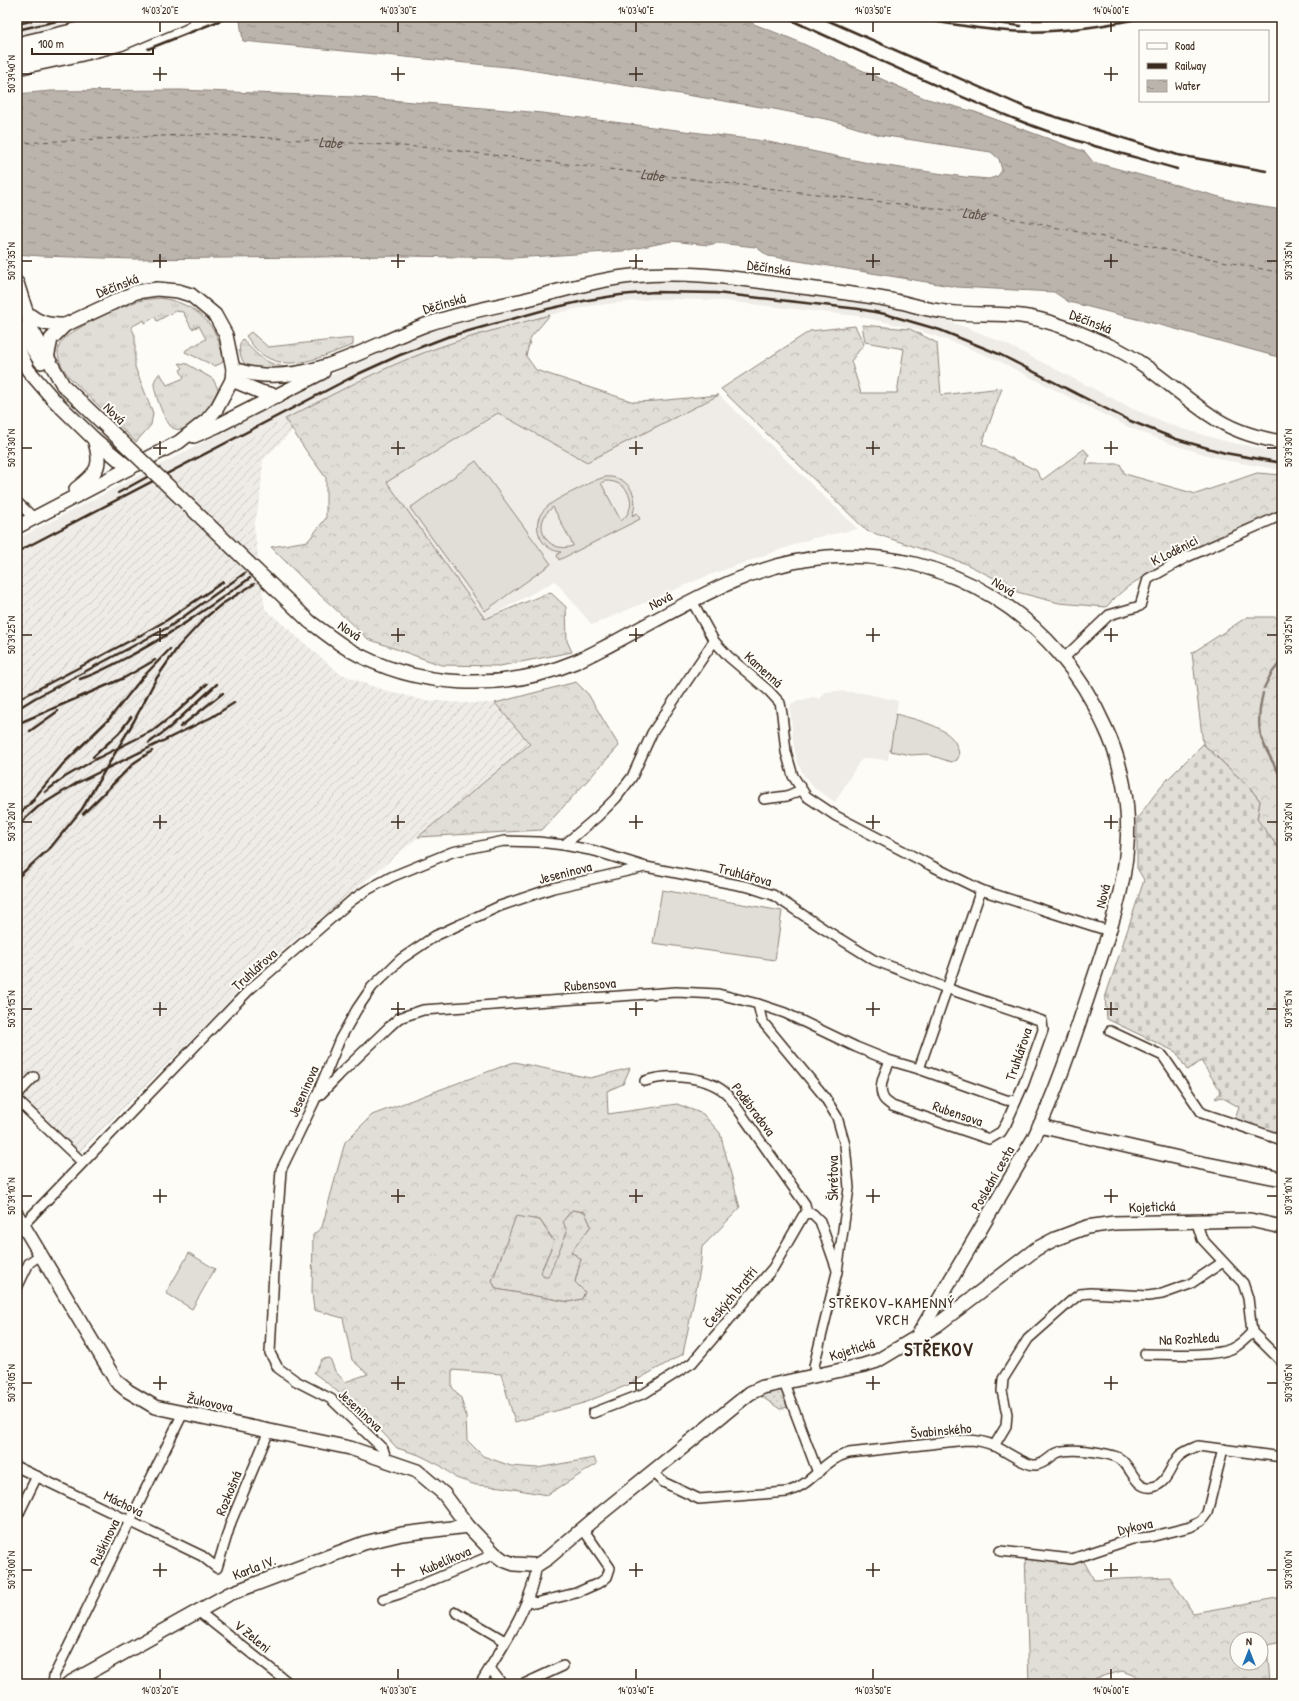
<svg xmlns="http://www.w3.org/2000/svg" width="1299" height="1701" font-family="'Patrick Hand',sans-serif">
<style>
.built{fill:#efece7}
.industrial{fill:url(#industrial-furrows)}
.grass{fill:url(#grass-tufts);stroke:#8e847a}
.forest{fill:url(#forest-crowns);stroke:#8e847a;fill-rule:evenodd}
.cemetery{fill:url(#cemetery-stones);stroke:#8e847a}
.park{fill:url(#park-dots);stroke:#8e847a}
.pitch{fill:#e1ded7;stroke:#8e847a;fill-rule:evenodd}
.water{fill:url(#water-ripples);stroke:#887d74}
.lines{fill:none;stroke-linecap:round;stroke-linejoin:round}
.stream{stroke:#887d74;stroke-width:2.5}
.ferry{stroke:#615349;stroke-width:1;stroke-dasharray:5 4;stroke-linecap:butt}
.street-casing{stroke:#3b2a1e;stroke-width:12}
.secondary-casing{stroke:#3b2a1e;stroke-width:16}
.primary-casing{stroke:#3b2a1e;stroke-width:18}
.street{stroke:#fdfcf7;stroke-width:9}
.secondary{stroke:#fdfcf7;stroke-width:13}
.primary{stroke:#fdfcf7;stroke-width:15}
.rail{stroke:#3b2a1e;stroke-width:2.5}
.secondary-bridge-casing{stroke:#3b2a1e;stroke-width:16;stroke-linecap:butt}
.secondary-bridge{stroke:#fdfcf7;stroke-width:13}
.ticks{fill:none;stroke:#3b2a1e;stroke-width:1.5}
.labels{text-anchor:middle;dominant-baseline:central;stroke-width:4;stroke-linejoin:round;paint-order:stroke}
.street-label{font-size:14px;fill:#3b2a1e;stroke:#fdfcf7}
.water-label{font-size:15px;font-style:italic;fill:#615349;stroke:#fdfcf7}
.neighbourhood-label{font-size:15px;letter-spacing:1px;fill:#3b2a1e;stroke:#fdfcf7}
.district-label{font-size:18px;font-weight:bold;letter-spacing:1px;fill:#3b2a1e;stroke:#fdfcf7}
.neatline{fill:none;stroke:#3b2a1e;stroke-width:1.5}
.ticks-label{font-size:10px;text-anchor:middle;fill:#3b2a1e}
</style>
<defs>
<pattern id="industrial-furrows" width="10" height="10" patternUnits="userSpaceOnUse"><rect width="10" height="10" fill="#efece7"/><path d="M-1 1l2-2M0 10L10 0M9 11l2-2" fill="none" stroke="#cecbc6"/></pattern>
<pattern id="grass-tufts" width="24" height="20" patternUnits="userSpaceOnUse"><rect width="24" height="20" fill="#e1ded7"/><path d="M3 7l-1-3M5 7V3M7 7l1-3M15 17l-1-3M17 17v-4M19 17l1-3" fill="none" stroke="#c2bfb8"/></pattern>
<pattern id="forest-crowns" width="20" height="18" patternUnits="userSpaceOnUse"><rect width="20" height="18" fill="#e1ded7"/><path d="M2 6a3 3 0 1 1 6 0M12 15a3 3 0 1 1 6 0" fill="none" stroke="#c2bfb8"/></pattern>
<pattern id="cemetery-stones" width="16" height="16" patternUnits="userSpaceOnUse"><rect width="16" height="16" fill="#e1ded7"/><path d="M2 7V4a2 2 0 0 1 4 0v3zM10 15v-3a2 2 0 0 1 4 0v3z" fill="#c2bfb8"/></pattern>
<pattern id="park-dots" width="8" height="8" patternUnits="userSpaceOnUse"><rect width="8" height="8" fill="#e1ded7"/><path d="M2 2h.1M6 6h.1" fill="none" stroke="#c2bfb8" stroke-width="1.8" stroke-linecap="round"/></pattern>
<pattern id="water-ripples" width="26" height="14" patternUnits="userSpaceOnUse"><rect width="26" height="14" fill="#bbb4ad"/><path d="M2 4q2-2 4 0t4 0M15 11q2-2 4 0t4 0" fill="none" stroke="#99938c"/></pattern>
</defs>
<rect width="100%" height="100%" fill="#fdfcf7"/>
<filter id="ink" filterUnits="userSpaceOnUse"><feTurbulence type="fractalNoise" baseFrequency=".025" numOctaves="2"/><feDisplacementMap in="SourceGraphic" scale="8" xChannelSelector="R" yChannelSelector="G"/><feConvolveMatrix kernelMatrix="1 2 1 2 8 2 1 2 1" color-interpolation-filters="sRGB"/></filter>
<g filter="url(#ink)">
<g class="built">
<polygon points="17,17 101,17 40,33 17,37"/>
<polygon points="653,281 717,282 860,298 917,311 968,328 1004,343 1133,409 1179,428 1228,442 1282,452 1282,470 1224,460 1174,445 1126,426 997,360 961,345 912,328 857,316 716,300 654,299 589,306 550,315 449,344 403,361 361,380 17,560 17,539 353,364 396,344 443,326 545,297 619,284"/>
<polygon points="719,395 858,529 813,538 707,576 592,625 555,581 485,619 386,482 499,413 587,462"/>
<polygon points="836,691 864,693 898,701 888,760 865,758 859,762 835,802 814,788 803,774 797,761 793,741 790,707 792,703 795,702 813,697 820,699 825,692"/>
</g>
<polygon class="industrial" points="285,419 293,430 263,460 260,499 254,526 265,609 339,673 374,687 422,700 464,703 495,703 530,744 261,968 79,1153 22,1099 17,1104 17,560"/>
<g class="grass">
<path d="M160,298C195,303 219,324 223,360L222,363L215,366L185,352L186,350L206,339L199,326L192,329L183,312L175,311L157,321L155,317L145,323L144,320L131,327L135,335V367L153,413L151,425L136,442L70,378C63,369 54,356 60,344C67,330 122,306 138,301C145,299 152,299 160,298Z"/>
<path d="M251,332L268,347L353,338V345C325,355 287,376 259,352C254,348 250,341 246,336Z"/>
<path d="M243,339C276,383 308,366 351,349L349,352C321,363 293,375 262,371C254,370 245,368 242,359C239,353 238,344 243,339Z"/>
<path d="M179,363L187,364L213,379L218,389C214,402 189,437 173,428C165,424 154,393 154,383C155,379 157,376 160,373L167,385L184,378L180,370L183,368Z"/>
<polygon points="572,1210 585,1212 591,1226 571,1252 581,1259 575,1282 585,1292 582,1299 569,1302 496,1289 492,1281 516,1215 540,1220 554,1242 541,1271 545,1277 563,1221"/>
</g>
<g class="forest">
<path d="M550,315L531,337L526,356L536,370L634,402L656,401L719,395L587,462L498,413L387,482L485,619L550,592L566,607L567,641L572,652L500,666L441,665L368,639L307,583L271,547L308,541L326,518V478L307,452L285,419C332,395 377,370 426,352C466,337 508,326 550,315Z"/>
<path d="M862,325L910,329L937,343L941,395L1002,388L982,444L1036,470L1042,480L1084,449L1089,455L1086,464H1120L1125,474L1196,494L1257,473L1282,475V513L1155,574C1134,578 1120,593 1106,607L1059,603L1017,592L992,577L964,563L867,531L721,389L810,331L855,326L864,344L851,361L861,393H897L904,349L865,342Z"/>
<polygon points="1247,617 1282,617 1282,851 1277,846 1257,820 1260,801 1250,788 1203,744 1192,653"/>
<polygon points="576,682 588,694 619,746 542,830 418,837 530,744 495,703"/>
<path d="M514,1062L590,1078L630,1068L623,1084L607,1091L608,1114L677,1104L703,1114L720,1133L740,1208L702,1247L700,1270L683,1354L628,1385L581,1404L515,1422L501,1374L452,1370V1387L461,1398L466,1416L467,1440L483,1456L511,1466L537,1468L594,1458L597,1464L547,1495L502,1487L476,1485L456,1478L441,1466L419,1455L397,1448L369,1418L326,1382L314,1373L322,1359L330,1358L335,1371L345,1382L368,1374L352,1360L343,1318L314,1310L312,1293L313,1235L322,1227L345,1142L372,1115ZM572,1210L585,1212L591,1226L571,1252L581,1259L575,1282L585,1292L582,1299L569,1302L496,1289L492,1281L516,1216L540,1220L554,1241L541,1272L544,1277H548L567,1232L563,1221Z"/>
<path d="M1025,1553L1082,1558L1094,1580L1170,1577L1193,1613L1282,1597V1642L1267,1645L1270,1684H1157L1122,1671L1074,1684H1029ZM1237,1639H1261V1663H1237Z"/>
</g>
<polygon class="cemetery" points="1203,744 1250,788 1260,801 1257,819 1277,846 1282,851 1282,1136 1234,1120 1239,1107 1221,1097 1216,1099 1215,1098 1219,1095 1220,1090 1201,1061 1187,1070 1176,1052 1107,1019 1105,998 1144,880 1137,868 1137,819 1161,786"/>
<polygon class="park" points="783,1386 791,1406 780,1409 759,1395"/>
<g class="pitch">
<polygon points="476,461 551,564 485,611 410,508"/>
<path d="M605,477C627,475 641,495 632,516L637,513L640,519L559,560L557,555L561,552C552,551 544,546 540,537C529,511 556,500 574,491C584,486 594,480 605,477ZM605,481C629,480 640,506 621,521L601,483ZM553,507L573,545V546C546,555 530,523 553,507Z"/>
<path d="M896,714C919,721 958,727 959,756L957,760L951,762L927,754L911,755L890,751Z"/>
<polygon points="662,890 782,911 775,960 653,943"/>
<polygon points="189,1253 215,1269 192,1309 166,1293"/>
</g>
<polygon class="water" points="251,17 736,17 792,39 924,98 975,112 1085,152 1093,162 1245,204 1282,210 1282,358 1168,327 1069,302 1054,292 957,287 768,256 756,247 717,243 708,245 672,241 623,251 513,258 405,256 134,259 41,256 17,254 17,94 51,91 180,90 355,97 542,113 764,141 873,164 965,177 989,179 998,176 1002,170 999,159 991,152 880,135 831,120 774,109 517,68 243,41 240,21"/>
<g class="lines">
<g class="stream">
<polyline points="1264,688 1271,674 1282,660"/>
<path d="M1263,693C1253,735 1263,743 1282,779"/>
</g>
<path class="ferry" id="s1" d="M17,143L204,134L434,148L999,216L1282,273"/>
<defs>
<g id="street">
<polyline points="17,502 34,518"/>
<polyline points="692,601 714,641 729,657 769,691 780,703 782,714 786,752 793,776 806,796 836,816 930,865 981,890 1109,931"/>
<polyline points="1064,658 1109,615 1140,606 1148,579 1185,558 1282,515"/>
<polyline points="764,799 787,796 801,790"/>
<polyline points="564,845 597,817 616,798 632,777 652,733 714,641"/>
<polyline points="758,1004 762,1021 824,1096 837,1117 845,1145 849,1188 837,1272 814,1366 815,1376"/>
<polyline points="1110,1031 1163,1056 1202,1113 1282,1140"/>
<polyline points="919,1069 981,890"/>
<path d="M645,1081C670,1073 709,1076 728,1095L805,1204L807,1213"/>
<polyline points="17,1095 34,1077"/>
<polyline points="319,1096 339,1075 389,1027 399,1018 423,1010 676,992 718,994 758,1004 785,1013 856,1047 888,1060 919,1069 1006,1100 1016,1101"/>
<polyline points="17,1100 82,1162"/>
<polyline points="1196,1220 1202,1239 1243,1283 1248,1298 1252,1332"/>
<path d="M23,1225L249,990L351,901L367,890L391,877L452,852L504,841L538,842L564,845L595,851L646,867L749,887L773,895L824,929L874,960L946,988L1042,1021L1043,1030L1024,1083L1006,1124L1001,1132L989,1139L892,1106C890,1104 886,1102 884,1099C877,1088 885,1072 890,1061"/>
<polyline points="17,1288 29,1263 40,1255"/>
<polyline points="1252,1332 1282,1362"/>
<path d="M1145,1354C1167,1354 1212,1357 1231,1349C1240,1345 1246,1339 1252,1332"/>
<polyline points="784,1383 818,1473"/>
<polyline points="593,1413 645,1393 692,1363 773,1268 803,1216 807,1213 813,1214 820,1221 837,1270"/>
<polyline points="994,1446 1006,1426 1007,1414 1002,1391 1003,1379 1028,1339 1071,1301 1080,1294 1090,1293 1148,1296 1162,1294 1190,1284 1223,1262"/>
<polyline points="387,1461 383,1449 331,1399 296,1381 278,1368 270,1353 274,1271 281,1170 314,1102 340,1039 357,1009 372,987 401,959 435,936 500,906 553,888 645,867"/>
<polyline points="17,1467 202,1556 217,1568 231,1522 269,1431"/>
<path d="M652,1472L663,1482L699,1499L787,1492C814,1484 822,1460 849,1453L966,1440C976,1440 986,1442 995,1446C1005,1451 1026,1466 1036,1465C1045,1464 1050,1456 1057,1453C1069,1447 1101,1452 1114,1456C1131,1460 1133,1490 1152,1487C1167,1485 1170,1466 1179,1456C1185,1451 1191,1449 1198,1446L1282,1457"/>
<polyline points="17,1517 37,1476"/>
<polyline points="1000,1551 1072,1559 1132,1539 1150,1537 1190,1527 1201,1521 1207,1513 1223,1449"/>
<polyline points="383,1599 399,1594 495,1554"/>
<polyline points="528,1600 535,1603 576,1593 601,1582 607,1577 610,1568 583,1529"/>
<polyline points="198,1611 290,1684"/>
<polyline points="456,1612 505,1641"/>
<polyline points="490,1668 502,1684"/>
<polyline points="53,1684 54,1676 183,1413"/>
<path d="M480,1684C502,1647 531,1607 537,1565"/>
<polyline points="524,1684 563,1666"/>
</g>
<g id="secondary">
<polyline points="17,56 76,42 161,17"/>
<polyline points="17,283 32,330 63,385"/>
<path d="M26,312C38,323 48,325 65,325"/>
<polyline points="17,325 41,362"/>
<polyline points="17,347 28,370 53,399 94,439 129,468"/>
<path d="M233,369C240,371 247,373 254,374C316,383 372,344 428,324C459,313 492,307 524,300C559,291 596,280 632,276C684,270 735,278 786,285C823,290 859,294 896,301C910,304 924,309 939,311C966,316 994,312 1021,316C1052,320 1082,334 1110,346C1147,362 1177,393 1210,415C1231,430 1257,438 1282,442"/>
<polyline points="232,380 261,392 278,396"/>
<polyline points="194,436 217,426 323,372"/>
<path d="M76,489C98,472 103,466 94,439"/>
<polyline points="17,527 179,442 207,420 217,408 224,395 232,380 233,369 226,335 215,315 191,295 178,291 157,289 136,292 65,325 51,339 47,358"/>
<path d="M310,622C323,631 335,641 348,649C416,689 503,692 575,662C589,656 603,648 617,641C683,606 749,563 827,557C949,548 1056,616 1105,727C1122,763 1130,805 1127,845C1124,894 1106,941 1091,987C1074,1038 1057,1090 1034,1138L917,1337"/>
<polyline points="1039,1126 1192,1161 1282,1179"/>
<polyline points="17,1215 116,1381 128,1391 155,1407 350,1448 417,1471 444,1494 468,1526 495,1554 503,1560 514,1564 531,1565 537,1565 548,1558 599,1515 750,1393 763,1387 864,1365 877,1361 937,1325 1036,1249 1055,1239 1087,1227 1114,1223 1250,1220 1282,1227"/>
<polyline points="68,1684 229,1594 364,1543 402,1534 468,1526"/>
</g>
<g id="primary">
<polyline points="17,45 72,32 123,17"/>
<polyline points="17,67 78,54 120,43 181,17"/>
</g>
</defs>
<use href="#street" class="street-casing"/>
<use href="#secondary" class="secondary-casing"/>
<use href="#primary" class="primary-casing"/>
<use href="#street" class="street"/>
<use href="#secondary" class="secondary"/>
<use href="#primary" class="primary"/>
<g class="rail">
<path d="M784,17C862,52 940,89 1020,121C1070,141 1125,154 1177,169"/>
<polyline points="820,17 1027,108 1178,155 1266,171"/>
<path d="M908,17C941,22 974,29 1008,31C1055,34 1101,27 1146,17"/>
<polyline points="949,17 1021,26"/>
<polyline points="1013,20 1040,20 1084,17"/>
<polyline points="17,24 31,21"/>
<polyline points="17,30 75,17"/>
<polyline points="148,49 229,17"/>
<polyline points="118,493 158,471"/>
<polyline points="17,552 358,374 400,355 447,337 548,309 588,300 620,295 654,292 716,293 859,309 885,314 940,330 999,354 1128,420 1176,439 1225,453 1282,463"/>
<path d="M80,679C96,674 110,666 124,659C169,636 209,607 250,578"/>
<polyline points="17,700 141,635 167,620 223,582"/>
<polyline points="17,709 35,698 169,627 245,573"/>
<polyline points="17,724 124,678 155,660"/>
<polyline points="180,727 223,693"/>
<polyline points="30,731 58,711"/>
<polyline points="149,743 169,728 217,684"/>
<polyline points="93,757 119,733 131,717"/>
<polyline points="45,792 65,777 96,759 154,730 178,711 207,684"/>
<polyline points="30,803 63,764 110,718 142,678 170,649"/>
<polyline points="83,814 135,762 152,751"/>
<polyline points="17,816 34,800"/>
<polyline points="17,826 38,807 77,783 212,717 234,703"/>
<polyline points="17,878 51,847 82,809 134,721 156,679 178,647 205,618 222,604 254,584"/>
</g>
<defs>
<polyline id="secondary-bridge" points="63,385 310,622"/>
</defs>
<use href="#secondary-bridge" class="secondary-bridge-casing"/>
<use href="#secondary-bridge" class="secondary-bridge"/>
</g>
</g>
<path class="ticks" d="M160,22V32M398,22V32M636,22V32M873,22V32M1111,22V32M160,67V81M398,67V81M636,67V81M873,67V81M1111,67V81M22,74H32M153,74H167M391,74H405M629,74H643M866,74H880M1104,74H1118M160,254V268M398,254V268M636,254V268M873,254V268M1111,254V268M22,261H32M153,261H167M391,261H405M629,261H643M866,261H880M1104,261H1118M1267,261H1277M160,441V455M398,441V455M636,441V455M873,441V455M1111,441V455M22,448H32M153,448H167M391,448H405M629,448H643M866,448H880M1104,448H1118M1267,448H1277M160,628V642M398,628V642M636,628V642M873,628V642M1111,628V642M22,635H32M153,635H167M391,635H405M629,635H643M866,635H880M1104,635H1118M1267,635H1277M160,815V829M398,815V829M636,815V829M873,815V829M1111,815V829M22,822H32M153,822H167M391,822H405M629,822H643M866,822H880M1104,822H1118M1267,822H1277M160,1002V1016M398,1002V1016M636,1002V1016M873,1002V1016M1111,1002V1016M22,1009H32M153,1009H167M391,1009H405M629,1009H643M866,1009H880M1104,1009H1118M1267,1009H1277M160,1189V1203M398,1189V1203M636,1189V1203M873,1189V1203M1111,1189V1203M22,1196H32M153,1196H167M391,1196H405M629,1196H643M866,1196H880M1104,1196H1118M1267,1196H1277M160,1376V1390M398,1376V1390M636,1376V1390M873,1376V1390M1111,1376V1390M22,1383H32M153,1383H167M391,1383H405M629,1383H643M866,1383H880M1104,1383H1118M1267,1383H1277M160,1563V1577M398,1563V1577M636,1563V1577M873,1563V1577M1111,1563V1577M22,1570H32M153,1570H167M391,1570H405M629,1570H643M866,1570H880M1104,1570H1118M1267,1570H1277M160,1669V1679M398,1669V1679M636,1669V1679M873,1669V1679M1111,1669V1679"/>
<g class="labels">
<g class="street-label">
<text transform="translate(769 267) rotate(8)">Děčínská</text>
<text transform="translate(117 285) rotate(-21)">Děčínská</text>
<text transform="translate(444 303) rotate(-16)">Děčínská</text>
<text transform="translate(1091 321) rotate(21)">Děčínská</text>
<text transform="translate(115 413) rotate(44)">Nová</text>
<text transform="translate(1174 550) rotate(-27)">K Loděnici</text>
<text transform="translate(1004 586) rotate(32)">Nová</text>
<text transform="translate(660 600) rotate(-28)">Nová</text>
<text transform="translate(350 630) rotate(33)">Nová</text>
<text transform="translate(764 669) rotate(42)">Kamenná</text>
<text transform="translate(565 872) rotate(-14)">Jeseninova</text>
<text transform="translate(745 874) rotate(15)">Truhlářova</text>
<text transform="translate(1102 896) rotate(-76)">Nová</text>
<text transform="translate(254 969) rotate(-42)">Truhlářova</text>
<text transform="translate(590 984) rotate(-4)">Rubensova</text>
<text transform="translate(1018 1054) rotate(-71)">Truhlářova</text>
<text transform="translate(303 1091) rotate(-66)">Jeseninova</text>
<text transform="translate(754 1109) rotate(53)">Poděbradova</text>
<text transform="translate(958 1113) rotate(19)">Rubensova</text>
<text transform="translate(832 1178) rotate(-90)">Škrétova</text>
<text transform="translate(992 1178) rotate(-60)">Poslední cesta</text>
<text transform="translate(1152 1206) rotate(-2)">Kojetická</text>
<text transform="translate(730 1297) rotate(-50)">Českých bratří</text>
<text transform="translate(1189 1338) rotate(-3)">Na Rozhledu</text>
<text transform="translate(852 1349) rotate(-17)">Kojetická</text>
<text transform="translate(210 1402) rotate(12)">Žukovova</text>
<text transform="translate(361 1410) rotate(43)">Jeseninova</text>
<text transform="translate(941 1430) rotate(-5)">Švabinského</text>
<text transform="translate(228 1493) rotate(-68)">Rozkošná</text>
<text transform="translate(124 1503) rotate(26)">Máchova</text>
<text transform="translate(1135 1526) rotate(-13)">Dykova</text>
<text transform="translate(104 1542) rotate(-64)">Puškinova</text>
<text transform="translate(445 1560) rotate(-23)">Kubelíkova</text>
<text transform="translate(254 1567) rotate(-21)">Karla IV.</text>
<text transform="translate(253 1636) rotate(39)">V Zeleni</text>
</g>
<g class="water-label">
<text stroke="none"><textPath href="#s1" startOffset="314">Labe</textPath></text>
<text stroke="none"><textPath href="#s1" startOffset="638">Labe</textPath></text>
<text stroke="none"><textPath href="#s1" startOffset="962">Labe</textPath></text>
</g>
<g class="neighbourhood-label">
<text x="892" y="1302">STŘEKOV-KAMENNÝ<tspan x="892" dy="17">VRCH</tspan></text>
</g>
<g class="district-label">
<text x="939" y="1349">STŘEKOV</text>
</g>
</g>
<rect width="1299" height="1701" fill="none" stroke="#fdfcf7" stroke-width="44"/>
<rect x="1139" y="30" width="130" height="72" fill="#fdfcf7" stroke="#afa8a0"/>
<rect x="1147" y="43" width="20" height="6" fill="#fdfcf7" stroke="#afa8a0"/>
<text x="1175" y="50" font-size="12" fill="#3b2a1e">Road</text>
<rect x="1147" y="63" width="20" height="6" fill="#3b2a1e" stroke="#afa8a0"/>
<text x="1175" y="70" font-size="12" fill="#3b2a1e">Railway</text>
<rect x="1147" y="80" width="20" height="12" fill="url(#water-ripples)" stroke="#afa8a0"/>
<text x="1175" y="90" font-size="12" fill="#3b2a1e">Water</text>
<g transform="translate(1249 1651)"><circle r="19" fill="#fdfcf7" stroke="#afa8a0"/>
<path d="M0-3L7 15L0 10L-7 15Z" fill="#1f6fb2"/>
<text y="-6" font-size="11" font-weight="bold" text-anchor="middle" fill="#3b2a1e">N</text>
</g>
<path d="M32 48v6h121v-6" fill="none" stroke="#3b2a1e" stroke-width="2"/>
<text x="38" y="48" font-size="12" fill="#3b2a1e" stroke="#fdfcf7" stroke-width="3" paint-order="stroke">100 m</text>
<rect x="22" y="22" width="1255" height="1657" class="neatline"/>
<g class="ticks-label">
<text x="160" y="14">14°03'20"E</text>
<text x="398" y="14">14°03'30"E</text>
<text x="636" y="14">14°03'40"E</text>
<text x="873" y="14">14°03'50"E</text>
<text x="1111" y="14">14°04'00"E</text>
<text transform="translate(11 74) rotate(-90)" y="4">50°39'40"N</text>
<text transform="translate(11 261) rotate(-90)" y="4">50°39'35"N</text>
<text transform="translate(1288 261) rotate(-90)" y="4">50°39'35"N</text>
<text transform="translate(11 448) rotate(-90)" y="4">50°39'30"N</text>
<text transform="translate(1288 448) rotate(-90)" y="4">50°39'30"N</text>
<text transform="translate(11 635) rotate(-90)" y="4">50°39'25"N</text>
<text transform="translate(1288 635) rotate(-90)" y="4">50°39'25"N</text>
<text transform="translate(11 822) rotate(-90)" y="4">50°39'20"N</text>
<text transform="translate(1288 822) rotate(-90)" y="4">50°39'20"N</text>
<text transform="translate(11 1009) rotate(-90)" y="4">50°39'15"N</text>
<text transform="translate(1288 1009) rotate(-90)" y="4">50°39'15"N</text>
<text transform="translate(11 1196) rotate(-90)" y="4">50°39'10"N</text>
<text transform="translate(1288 1196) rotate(-90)" y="4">50°39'10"N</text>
<text transform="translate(11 1383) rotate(-90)" y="4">50°39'05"N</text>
<text transform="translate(1288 1383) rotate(-90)" y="4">50°39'05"N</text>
<text transform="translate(11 1570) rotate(-90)" y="4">50°39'00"N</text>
<text transform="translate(1288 1570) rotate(-90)" y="4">50°39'00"N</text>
<text x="160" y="1694">14°03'20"E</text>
<text x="398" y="1694">14°03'30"E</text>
<text x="636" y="1694">14°03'40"E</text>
<text x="873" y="1694">14°03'50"E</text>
<text x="1111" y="1694">14°04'00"E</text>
</g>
</svg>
